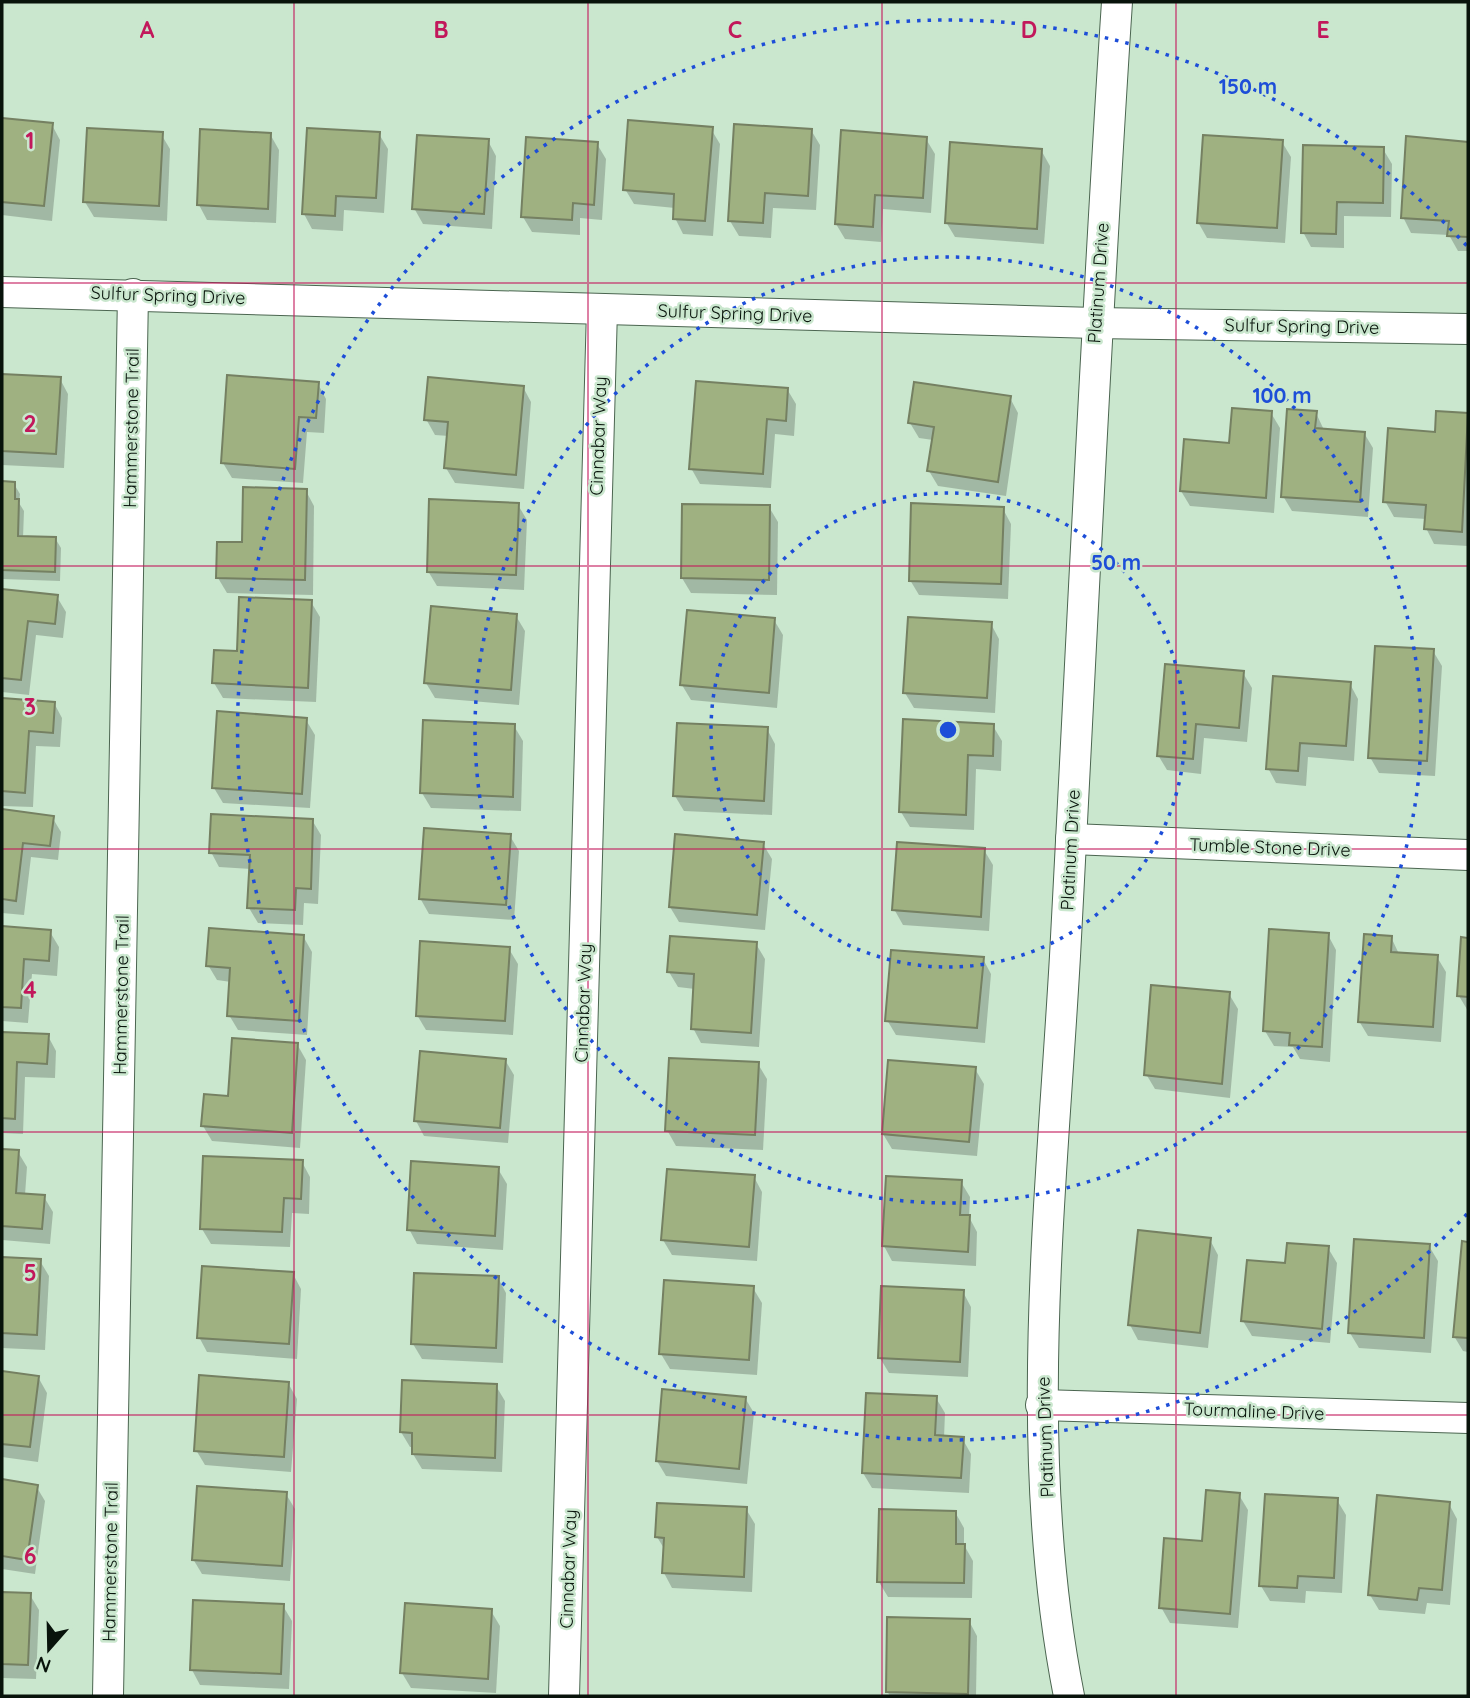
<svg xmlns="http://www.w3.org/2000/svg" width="1470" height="1698" font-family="Quicksand,sans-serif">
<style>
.shadow{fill:#0003}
.building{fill:#9fb181;stroke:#758062;stroke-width:2}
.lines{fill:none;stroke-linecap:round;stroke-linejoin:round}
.minor-casing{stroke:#4b6550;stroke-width:32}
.minor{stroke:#fff;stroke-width:30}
.grid{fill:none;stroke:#c2185b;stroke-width:2;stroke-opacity:0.55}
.ring{fill:none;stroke:#1d4ed8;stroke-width:3.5;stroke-dasharray:3.5 7}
.labels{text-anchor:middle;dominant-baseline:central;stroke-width:5;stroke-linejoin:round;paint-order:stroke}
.street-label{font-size:18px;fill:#08130b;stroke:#cae7ce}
.grid-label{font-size:23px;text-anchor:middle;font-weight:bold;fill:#c2185b;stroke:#cae7ce;stroke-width:5;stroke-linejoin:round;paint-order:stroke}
.centre{fill:#1d4ed8;stroke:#cae7ce;stroke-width:3.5}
.ring-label{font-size:21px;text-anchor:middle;font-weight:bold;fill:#1d4ed8;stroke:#cae7ce;stroke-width:5;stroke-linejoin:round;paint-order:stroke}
</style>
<rect width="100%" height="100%" fill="#cae7ce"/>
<g class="shadow">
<polygon points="2,120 52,125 60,140 52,221 2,215"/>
<polygon points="711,129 720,144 713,236 683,234 675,218 675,208 634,204 625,189"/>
<polygon points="811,130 820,145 816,210 773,208 771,238 739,236 730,221"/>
<polygon points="161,134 170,149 167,221 94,217 85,202"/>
<polygon points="270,134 279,150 276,223 207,220 199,205"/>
<polygon points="379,134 388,149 384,213 344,210 343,231 312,229 304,214"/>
<polygon points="1407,138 1468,143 1468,251 1458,251 1449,235 1411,233 1403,217"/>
<polygon points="926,139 935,154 931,213 883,209 881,242 845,239 836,224"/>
<polygon points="488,141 496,156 492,229 423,224 414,208"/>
<polygon points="1282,142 1291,157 1285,243 1207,238 1198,222"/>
<polygon points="597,144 606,159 602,220 580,218 580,235 532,232 523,217"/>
<polygon points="1383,149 1392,164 1391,217 1344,216 1344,248 1311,247 1303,232"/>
<polygon points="1041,150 1050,166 1044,244 955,237 946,222"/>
<polygon points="2,376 60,379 68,394 64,468 2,465"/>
<polygon points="318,384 326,399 324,433 307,432 303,483 232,478 223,463"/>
<polygon points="523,387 531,402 524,489 455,483 446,468 449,436 435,435 426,419"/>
<polygon points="787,389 796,404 794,436 775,434 771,488 700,484 691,468"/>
<polygon points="1010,398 1018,413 1006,496 938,486 929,471 933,440 919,438 910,423"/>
<polygon points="1271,413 1280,428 1274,513 1190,506 1181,491 1231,445"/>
<polygon points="1316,413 1324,430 1364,433 1373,448 1368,517 1292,511 1283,496"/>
<polygon points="1438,413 1468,415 1468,546 1434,544 1426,528 1426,519 1394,517 1385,501 1436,434"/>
<polygon points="2,483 14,484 20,494 19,503 24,511 23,538 55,538 61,548 60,581 2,579"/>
<polygon points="306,491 314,506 313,595 227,593 218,578 244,544"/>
<polygon points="518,505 527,520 524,590 437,586 428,571"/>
<polygon points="769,507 778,522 777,595 691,593 682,578"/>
<polygon points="1003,509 1011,524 1008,599 919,595 910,580"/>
<polygon points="2,590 57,597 66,612 63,638 36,635 29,695 2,692"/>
<polygon points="311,602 320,617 316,702 223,698 214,683 239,653"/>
<polygon points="516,616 525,631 519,705 435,698 426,683"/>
<polygon points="774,620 783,635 777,708 691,700 682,685"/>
<polygon points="991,624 999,639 995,713 914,708 905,693"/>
<polygon points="1433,651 1442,666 1435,776 1379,773 1370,757"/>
<polygon points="1243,673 1252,688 1247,742 1204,738 1201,774 1167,770 1158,755"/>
<polygon points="1350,684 1358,699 1354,761 1308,757 1306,786 1276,783 1268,768"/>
<polygon points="2,700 54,703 62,718 60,747 36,746 33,807 2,806"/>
<polygon points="306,720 315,735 310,808 223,803 214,788"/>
<polygon points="514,726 523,741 521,811 431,808 422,793"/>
<polygon points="993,726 1002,741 1001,771 976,769 974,830 910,827 901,812"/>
<polygon points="767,729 775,744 772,815 684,811 675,796"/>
<polygon points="2,811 52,817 61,832 58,860 31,857 24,915 2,913"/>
<polygon points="312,820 321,835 318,904 304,903 303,925 258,923 249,908 251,869 219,867 211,852"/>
<polygon points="510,836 519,851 514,920 429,914 420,898"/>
<polygon points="763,844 772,859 765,930 679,922 670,907"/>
<polygon points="984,850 993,865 989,931 903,925 894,909"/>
<polygon points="2,928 50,932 59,947 57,976 32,974 28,1023 2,1021"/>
<polygon points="1328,935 1336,950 1330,1062 1300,1059 1293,1047 1274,1046 1265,1031"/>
<polygon points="303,936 312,952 307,1035 238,1030 229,1015 231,982 217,980 208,965"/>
<polygon points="1391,937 1399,954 1437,957 1446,972 1441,1042 1368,1036 1359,1021"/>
<polygon points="1463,939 1468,940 1468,1011 1459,996"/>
<polygon points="756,944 765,959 759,1047 701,1043 693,1028 695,989 678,987 669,972"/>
<polygon points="509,949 518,964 513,1035 426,1030 417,1015"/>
<polygon points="983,959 991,974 985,1043 896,1035 887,1020"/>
<polygon points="1229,994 1238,1009 1230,1098 1155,1089 1146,1074"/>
<polygon points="2,1033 48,1036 56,1051 55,1078 25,1077 23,1134 2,1133"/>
<polygon points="297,1044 306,1060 300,1148 212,1141 203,1126 230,1098"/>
<polygon points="505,1060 514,1075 508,1143 424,1136 416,1121"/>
<polygon points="758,1064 767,1079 763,1150 676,1146 667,1130"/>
<polygon points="975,1069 984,1084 977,1156 892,1149 883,1134"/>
<polygon points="2,1150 18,1152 27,1167 25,1195 44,1197 53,1212 50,1244 2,1240"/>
<polygon points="302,1162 310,1177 309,1214 292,1213 290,1247 211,1244 202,1229"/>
<polygon points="498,1169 507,1184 503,1250 417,1244 409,1229"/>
<polygon points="754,1177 762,1192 757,1261 672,1255 663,1240"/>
<polygon points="961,1182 970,1197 969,1217 977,1232 976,1266 892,1261 884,1246"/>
<polygon points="1210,1240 1218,1255 1208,1348 1138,1340 1130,1325"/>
<polygon points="1463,1243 1468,1243 1468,1352 1463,1351 1454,1336"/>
<polygon points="1429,1246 1438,1261 1431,1353 1359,1348 1350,1333"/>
<polygon points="1328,1248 1337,1263 1330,1343 1252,1336 1243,1321 1287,1265"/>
<polygon points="2,1259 40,1261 49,1276 45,1350 2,1348"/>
<polygon points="293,1274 301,1289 297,1359 207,1352 199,1337"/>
<polygon points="498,1278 506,1293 503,1363 422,1359 413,1344"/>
<polygon points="753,1288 762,1303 757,1375 670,1369 661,1354"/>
<polygon points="963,1292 971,1307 968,1377 889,1373 880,1358"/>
<polygon points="2,1373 38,1377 47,1393 38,1462 2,1457"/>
<polygon points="288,1383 297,1399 291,1472 205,1465 196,1450"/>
<polygon points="496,1386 505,1401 502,1472 422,1469 413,1454 414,1447 410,1447 401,1432"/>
<polygon points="745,1398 754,1413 747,1484 666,1476 657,1461"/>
<polygon points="936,1398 945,1413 944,1438 962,1438 971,1454 969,1493 872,1488 863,1473"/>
<polygon points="2,1481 36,1486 45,1501 35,1574 2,1569"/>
<polygon points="286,1494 295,1509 290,1581 202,1574 193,1559"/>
<polygon points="1239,1495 1248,1510 1238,1628 1170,1623 1161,1607"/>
<polygon points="1337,1500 1346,1515 1342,1593 1306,1591 1305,1603 1270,1601 1261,1586"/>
<polygon points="1449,1504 1457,1519 1450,1605 1427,1603 1425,1614 1379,1610 1370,1595"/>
<polygon points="746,1509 755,1524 752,1592 672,1588 664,1573 665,1550 657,1537"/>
<polygon points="955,1512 964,1528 964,1545 973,1561 972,1598 888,1597 879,1582"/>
<polygon points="2,1594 30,1595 39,1610 36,1679 2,1678"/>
<polygon points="283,1606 292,1621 289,1689 200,1685 192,1670"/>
<polygon points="491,1611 500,1626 496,1693 411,1688 402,1673"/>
<polygon points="969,1621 977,1636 976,1696 890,1696 887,1691"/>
</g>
<g class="building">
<polygon points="2,118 53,123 44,206 2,202"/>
<polygon points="628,120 713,127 705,221 673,219 674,194 623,190"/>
<polygon points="734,124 812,129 808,196 765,193 763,223 728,221"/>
<polygon points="87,128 163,132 159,206 83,202"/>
<polygon points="307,128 380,132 376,198 336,196 335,216 302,214"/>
<polygon points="200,129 271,133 268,209 197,205"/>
<polygon points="841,130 927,137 923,198 875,195 873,227 835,224"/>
<polygon points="417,135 489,139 484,214 412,209"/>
<polygon points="1203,135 1283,140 1277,228 1197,223"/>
<polygon points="1406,136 1468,142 1468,237 1447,236 1449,221 1401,218"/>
<polygon points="526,137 598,142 594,205 573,203 572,220 521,217"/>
<polygon points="950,142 1042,149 1037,229 945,223"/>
<polygon points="1303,145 1384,147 1383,203 1337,202 1336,234 1301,233"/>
<polygon points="2,374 61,377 56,454 2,451"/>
<polygon points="227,375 319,382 316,418 299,417 295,469 221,463"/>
<polygon points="428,377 524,386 516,475 444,468 448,422 424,420"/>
<polygon points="696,381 788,388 786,421 767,419 763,474 689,469"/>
<polygon points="914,382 1011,396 998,482 927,471 934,427 908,423"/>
<polygon points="1232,408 1272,411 1266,498 1180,491 1184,439 1229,443"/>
<polygon points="1287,409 1317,411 1315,428 1365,432 1360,502 1281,497"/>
<polygon points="1436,411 1468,413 1462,532 1424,529 1426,505 1383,502 1388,428 1435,432"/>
<polygon points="2,481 15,482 15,499 19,499 18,536 56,537 55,572 2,570"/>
<polygon points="243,487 307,489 305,580 216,578 217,542 242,542"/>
<polygon points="429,499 519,503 516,575 427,572"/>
<polygon points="911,503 1004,507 1001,584 909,581"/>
<polygon points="682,504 770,505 769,580 681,578"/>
<polygon points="2,589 58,595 55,624 28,621 21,680 2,678"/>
<polygon points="239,597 312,600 308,688 212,683 214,650 237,651"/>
<polygon points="431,606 517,614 511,690 424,683"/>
<polygon points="687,610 775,618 769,693 680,685"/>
<polygon points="908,617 992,622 987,698 903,693"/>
<polygon points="1375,646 1434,649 1427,761 1368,758"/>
<polygon points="1165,664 1244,671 1239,728 1196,724 1193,759 1157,756"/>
<polygon points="1273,676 1351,682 1346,746 1300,743 1298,771 1266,769"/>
<polygon points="2,698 55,702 53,733 29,731 25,793 2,791"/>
<polygon points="217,711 307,718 302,794 212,788"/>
<polygon points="903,719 994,724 993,756 968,755 966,815 899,812"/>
<polygon points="423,720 515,724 513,797 420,793"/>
<polygon points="677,723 768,727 764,801 673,796"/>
<polygon points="2,809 54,816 50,846 23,843 16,901 2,899"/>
<polygon points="211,814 313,819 311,889 296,888 295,910 247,908 250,855 209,853"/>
<polygon points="424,828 511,834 506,905 419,899"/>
<polygon points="675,834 764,842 757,915 669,907"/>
<polygon points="897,842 985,848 981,917 892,910"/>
<polygon points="2,926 51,930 49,961 24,959 21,1008 2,1007"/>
<polygon points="209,928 304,935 299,1021 227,1016 230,968 206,966"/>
<polygon points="1269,929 1329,933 1322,1047 1289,1045 1290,1033 1263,1031"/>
<polygon points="1364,934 1392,936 1391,952 1438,955 1433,1027 1358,1022"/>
<polygon points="670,936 757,942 751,1033 691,1029 694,974 667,972"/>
<polygon points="1461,937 1468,938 1468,997 1457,996"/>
<polygon points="420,941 510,947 505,1021 416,1016"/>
<polygon points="891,950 984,957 977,1028 885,1021"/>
<polygon points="1151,985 1230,992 1222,1084 1144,1075"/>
<polygon points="2,1032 49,1034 47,1064 17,1062 15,1119 2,1118"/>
<polygon points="232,1038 298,1043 292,1133 201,1126 204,1094 228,1096"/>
<polygon points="420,1051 506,1059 500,1128 414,1121"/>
<polygon points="669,1058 759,1062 755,1135 665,1131"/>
<polygon points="888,1060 976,1067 969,1142 882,1134"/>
<polygon points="2,1149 19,1150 16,1193 45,1195 42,1229 2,1226"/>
<polygon points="203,1156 303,1160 301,1199 284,1198 282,1232 200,1229"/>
<polygon points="411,1161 499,1167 495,1236 407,1230"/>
<polygon points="667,1169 755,1175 749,1247 661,1240"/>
<polygon points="886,1176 962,1180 960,1215 970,1215 968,1252 882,1246"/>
<polygon points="1138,1230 1211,1238 1200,1333 1128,1325"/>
<polygon points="1354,1239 1430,1244 1424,1338 1348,1333"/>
<polygon points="1462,1241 1468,1242 1468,1338 1453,1337"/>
<polygon points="1287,1243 1329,1246 1322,1329 1241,1321 1247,1260 1285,1263"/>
<polygon points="2,1257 41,1259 37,1335 2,1333"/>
<polygon points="202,1266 294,1272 289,1344 197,1338"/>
<polygon points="414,1273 499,1276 496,1348 411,1344"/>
<polygon points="664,1280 754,1286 749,1360 659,1354"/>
<polygon points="881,1286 964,1290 960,1362 878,1358"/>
<polygon points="2,1371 39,1376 30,1447 2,1444"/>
<polygon points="199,1375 289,1382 284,1457 194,1451"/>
<polygon points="402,1380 497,1384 495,1458 412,1454 412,1433 400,1432"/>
<polygon points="662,1389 746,1397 739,1469 656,1461"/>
<polygon points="866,1393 937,1396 935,1435 964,1437 961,1478 862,1473"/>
<polygon points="2,1479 38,1485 27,1560 2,1556"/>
<polygon points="197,1486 287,1492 282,1566 192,1560"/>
<polygon points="1206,1490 1240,1493 1230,1614 1159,1608 1164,1538 1202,1541"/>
<polygon points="1265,1494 1338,1498 1334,1578 1298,1576 1297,1588 1259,1586"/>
<polygon points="1377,1495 1450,1502 1442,1590 1419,1588 1417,1600 1368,1595"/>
<polygon points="657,1503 747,1507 744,1577 662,1573 664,1538 655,1537"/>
<polygon points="879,1509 956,1511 956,1544 965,1544 964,1583 877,1582"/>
<polygon points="2,1592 31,1593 28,1665 2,1664"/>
<polygon points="193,1600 284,1604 281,1674 190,1670"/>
<polygon points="405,1603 492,1609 488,1679 400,1673"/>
<polygon points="887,1617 970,1619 968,1694 886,1692"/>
</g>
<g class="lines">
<defs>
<g id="minor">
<polyline points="2,292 1095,323 1468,329"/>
<polyline points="1071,839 1468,855"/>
<polyline points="1041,1405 1468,1418"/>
<polyline points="108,1696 133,294"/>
<polyline points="564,1696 602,309"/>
<path d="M1069,1696C1021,1453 1051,1202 1065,956C1082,638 1096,320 1117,2"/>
</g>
</defs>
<use href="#minor" class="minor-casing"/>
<use href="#minor" class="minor"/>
</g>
<path class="grid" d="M294,2V1696M588,2V1696M882,2V1696M1176,2V1696M2,283H1468M2,566H1468M2,849H1468M2,1132H1468M2,1415H1468"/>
<g class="ring">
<circle cx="948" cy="730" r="237"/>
<circle cx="948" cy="730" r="473"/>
<path d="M1467 1214A710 710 0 1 1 1467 246"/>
</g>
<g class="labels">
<g class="street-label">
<text transform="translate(1098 283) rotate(-86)">Platinum Drive</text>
<text transform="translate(168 295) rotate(2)">Sulfur Spring Drive</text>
<text transform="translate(735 313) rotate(2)">Sulfur Spring Drive</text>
<text transform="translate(1302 326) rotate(1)">Sulfur Spring Drive</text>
<text transform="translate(131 428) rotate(-89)">Hammerstone Trail</text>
<text transform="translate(598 436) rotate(-88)">Cinnabar Way</text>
<text transform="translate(1270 847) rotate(2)">Tumble Stone Drive</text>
<text transform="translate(1070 850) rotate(-87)">Platinum Drive</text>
<text transform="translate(121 995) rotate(-89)">Hammerstone Trail</text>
<text transform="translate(583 1003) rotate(-88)">Cinnabar Way</text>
<text transform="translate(1254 1411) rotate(2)">Tourmaline Drive</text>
<text transform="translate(1045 1437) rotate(-92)">Platinum Drive</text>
<text transform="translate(110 1562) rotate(-89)">Hammerstone Trail</text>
<text transform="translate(568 1569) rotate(-88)">Cinnabar Way</text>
</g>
</g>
<g class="grid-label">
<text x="147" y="38">A</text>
<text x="441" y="38">B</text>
<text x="735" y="38">C</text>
<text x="1029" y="38">D</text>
<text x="1323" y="38">E</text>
<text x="30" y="149">1</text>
<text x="30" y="432">2</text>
<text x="30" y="715">3</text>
<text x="30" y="998">4</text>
<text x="30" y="1281">5</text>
<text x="30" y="1564">6</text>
</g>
<circle cx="948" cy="730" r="10" class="centre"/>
<g class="ring-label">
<text x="1248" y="94">150 m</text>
<text x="1282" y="403">100 m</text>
<text x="1116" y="570">50 m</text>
</g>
<rect width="1470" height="1698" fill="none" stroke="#08130b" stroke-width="7"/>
<g transform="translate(49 1649) rotate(200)" stroke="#cae7ce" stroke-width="5" paint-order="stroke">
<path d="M0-5L12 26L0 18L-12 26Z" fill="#08130b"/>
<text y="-10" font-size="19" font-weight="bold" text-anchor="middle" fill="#08130b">N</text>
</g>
</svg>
